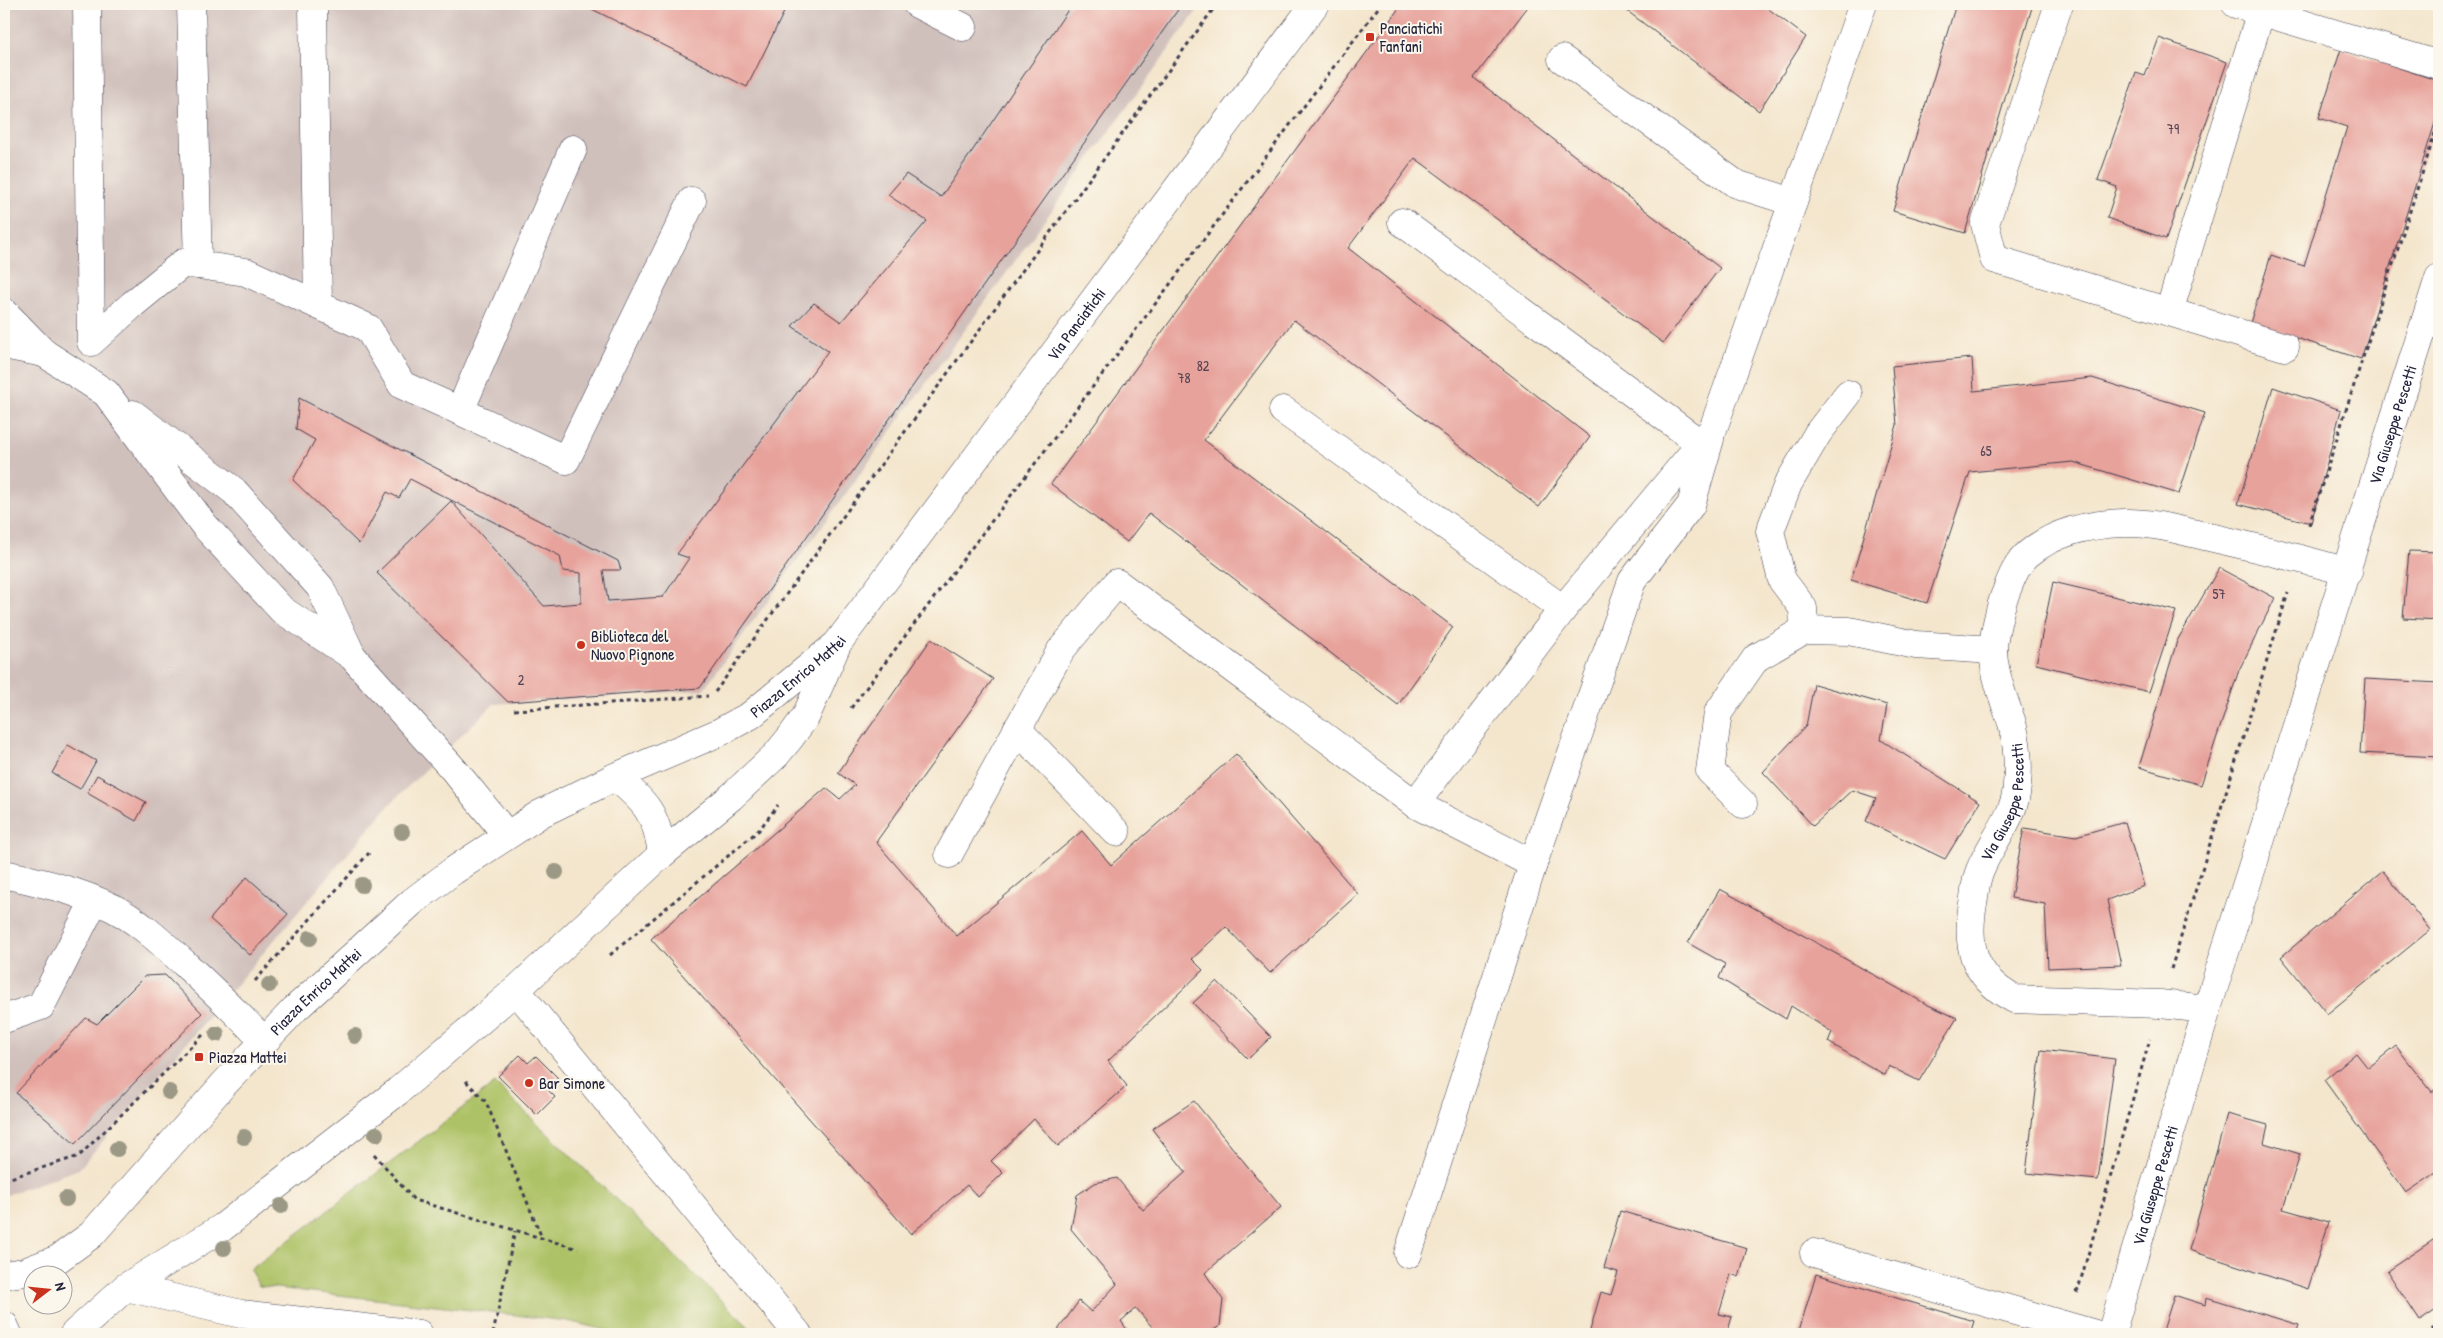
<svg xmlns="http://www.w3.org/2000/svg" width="2443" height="1338" font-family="'Patrick Hand',sans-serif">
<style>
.industrial{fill:#d0c0bc}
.green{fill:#adc266;stroke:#687250}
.building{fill:#e7a29b}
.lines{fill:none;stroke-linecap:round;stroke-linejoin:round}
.minor-casing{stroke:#423f51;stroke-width:29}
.major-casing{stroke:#423f51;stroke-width:29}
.path{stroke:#423f51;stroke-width:3;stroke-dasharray:4 4;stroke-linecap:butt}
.minor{stroke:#fff;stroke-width:28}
.major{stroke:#fff;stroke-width:28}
.tree{fill:#9b9985}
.poi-dot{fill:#c8321e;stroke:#fbf7ec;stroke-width:2}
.labels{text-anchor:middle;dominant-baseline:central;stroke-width:4;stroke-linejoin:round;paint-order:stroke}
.number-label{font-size:14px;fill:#534253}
.poi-label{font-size:16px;fill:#22223b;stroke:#fbf7ec;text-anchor:start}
.street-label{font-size:16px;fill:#22223b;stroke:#fbf7ec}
</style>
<rect width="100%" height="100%" fill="#fbf7ec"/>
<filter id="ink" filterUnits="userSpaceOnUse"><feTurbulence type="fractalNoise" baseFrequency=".02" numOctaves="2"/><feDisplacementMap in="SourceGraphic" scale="10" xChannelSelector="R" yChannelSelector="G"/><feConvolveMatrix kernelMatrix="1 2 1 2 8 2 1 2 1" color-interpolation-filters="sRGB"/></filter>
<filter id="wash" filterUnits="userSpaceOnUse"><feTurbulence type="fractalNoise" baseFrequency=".0096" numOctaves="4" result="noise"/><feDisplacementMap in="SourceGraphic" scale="20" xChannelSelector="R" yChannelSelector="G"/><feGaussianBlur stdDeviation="1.12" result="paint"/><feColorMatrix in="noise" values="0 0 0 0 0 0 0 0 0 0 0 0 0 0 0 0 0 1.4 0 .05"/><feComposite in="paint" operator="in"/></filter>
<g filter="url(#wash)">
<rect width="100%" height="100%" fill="#f4e6cd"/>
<polygon class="industrial" points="4,4 1202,4 703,690 494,704 391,803 79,1169 4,1196"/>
<polygon class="green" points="495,1083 756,1334 621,1334 568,1321 259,1286 250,1270"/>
<g id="blocks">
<g class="building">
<polygon points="582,4 788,4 747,87"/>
<polygon points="1072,4 1182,4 700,688 508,702 377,573 451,501 544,606 581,603 581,573 563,571 560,556 410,479 399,498 387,492 359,544 293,480 315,440 296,429 299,398 618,561 621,570 603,570 608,601 663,597 689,558 677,554 828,351 792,326 814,303 841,322 927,221 888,195 906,174 941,197"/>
<polygon points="1402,4 1530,4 1474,78 1720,268 1663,343 1415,158 1348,248 1590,437 1539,507 1294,320 1204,440 1453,627 1398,705 1149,513 1127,542 1051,484"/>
<polygon points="1618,4 1762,4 1806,37 1759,111"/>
<polygon points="1956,4 2033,4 1965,233 1893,211"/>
<polygon points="2159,38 2227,62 2166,239 2107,218 2117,187 2098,180 2136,73 2145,76"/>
<polygon points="2341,49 2439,81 2439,110 2361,359 2250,323 2271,255 2304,266 2347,127 2319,118"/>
<polygon points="1972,358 1974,391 2092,378 2205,413 2179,494 2073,462 1970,472 1927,603 1851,580 1897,425 1892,366"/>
<polygon points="2273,387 2341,410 2311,523 2238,504"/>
<polygon points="2409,551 2439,552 2439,620 2403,618"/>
<polygon points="2219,568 2275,598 2239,670 2201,785 2139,767 2177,641"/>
<polygon points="2053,582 2176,611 2149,692 2036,664"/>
<polygon points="931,639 993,679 876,842 957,936 1082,831 1111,865 1236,754 1358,894 1270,973 1226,927 1192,959 1203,970 1108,1061 1127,1086 1058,1146 1034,1119 991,1161 1003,1173 978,1197 967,1185 911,1234 651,939 826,788 840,799 855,785 838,773"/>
<polygon points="2365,679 2439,683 2439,757 2360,753"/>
<polygon points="1814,684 1887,705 1881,740 1980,802 1945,859 1866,821 1876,798 1852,790 1813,826 1763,772 1806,726"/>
<polygon points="68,745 96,761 80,789 52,773"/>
<polygon points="97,775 146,802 136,821 87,793"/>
<polygon points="2125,822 2144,886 2107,900 2121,965 2048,968 2045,904 2011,898 2024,828 2076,836"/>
<polygon points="2383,871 2430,930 2327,1014 2281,957"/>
<polygon points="247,877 288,914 250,955 210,919"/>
<polygon points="1720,889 1926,1004 1957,1018 1919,1081 1889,1066 1885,1075 1828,1042 1832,1032 1791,1006 1786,1019 1719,978 1725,964 1688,943"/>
<polygon points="165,975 202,1013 75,1144 16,1093 86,1018 97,1024 145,976"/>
<polygon points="1217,981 1271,1037 1248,1059 1193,1003"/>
<polygon points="2396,1046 2432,1092 2439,1087 2439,1171 2406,1193 2324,1080 2356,1053 2368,1068"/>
<polygon points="2041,1050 2115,1059 2098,1180 2026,1173"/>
<polygon points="520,1055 528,1063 536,1056 558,1078 547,1089 555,1097 537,1115 498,1076"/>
<polygon points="1194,1101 1281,1207 1205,1273 1223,1300 1220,1326 1207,1334 1158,1334 1136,1308 1121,1321 1130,1334 1055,1334 1079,1301 1091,1312 1117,1284 1071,1229 1077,1195 1095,1183 1117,1178 1143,1210 1186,1172 1152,1129"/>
<polygon points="2227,1114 2268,1125 2264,1143 2300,1154 2283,1209 2329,1222 2308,1289 2189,1250"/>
<polygon points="1620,1211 1747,1248 1739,1277 1731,1274 1719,1314 1732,1317 1727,1334 1589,1334 1601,1292 1611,1295 1618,1272 1604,1268"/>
<polygon points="2439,1236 2439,1308 2420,1321 2387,1271"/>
<polygon points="1816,1274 1974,1321 1970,1334 1798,1334"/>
<polygon points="2174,1295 2205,1305 2206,1297 2299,1325 2296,1334 2162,1334"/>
</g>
</g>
</g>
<g filter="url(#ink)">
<use href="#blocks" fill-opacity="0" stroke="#423f51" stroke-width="1"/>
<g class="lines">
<defs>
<g id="minor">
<polyline points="87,4 91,342 133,304 183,263 198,265"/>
<polyline points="191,4 198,265 246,272 318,305"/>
<polyline points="917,4 963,27"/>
<polyline points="2059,4 1985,224 1994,259 2285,347"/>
<polyline points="2236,4 2439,65"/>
<polyline points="313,7 318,305 368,328 402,385 460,411"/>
<polyline points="1562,59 1736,184 1793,202"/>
<polyline points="573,149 460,411 566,460 692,201"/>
<polyline points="1402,222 1701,444"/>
<polyline points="4,312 44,353 106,393 204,525 282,610 352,656 454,770 506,834"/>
<polyline points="2169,312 2261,11"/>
<polyline points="4,345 44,353"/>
<polyline points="1283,410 1563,609"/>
<polyline points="133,414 234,491 320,587 352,656"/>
<polyline points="1804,630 1803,608 1782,580 1770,531 1788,484 1818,433 1848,394"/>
<polyline points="1017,729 1116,832"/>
<path d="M615,777C645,801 657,814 662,854"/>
<polyline points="1415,804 1533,864 1632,581 1691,505 1710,439"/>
<polyline points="1743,804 1710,771 1718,713 1756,658 1804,630 1849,631 1916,645 1993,650"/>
<polyline points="949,854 1061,650 1117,583 1415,804 1563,609 1713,429 1863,4"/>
<path d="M4,874C40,882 79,891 113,908C140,922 162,943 185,964C212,989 238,1014 264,1041"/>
<polyline points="516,990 798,1334"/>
<path id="s1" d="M2207,1009L2160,1004L2014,999C1971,976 1965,943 1974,898C1975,889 1976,879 1980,870C1991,842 2016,816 2017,785C2019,765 2017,742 2012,723C2004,700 1995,678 1993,652C1992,641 2001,603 2006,592C2011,579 2017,563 2028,554C2054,532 2091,524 2124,523C2151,522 2178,530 2205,536C2253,547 2300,558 2348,572"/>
<polyline points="4,1019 41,1006 94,901"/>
<polyline points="1814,1253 2095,1334"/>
<polyline points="1408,1254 1533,864"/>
<polyline points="126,1287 241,1314 419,1334"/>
<path id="s2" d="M2111,1334L2207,1009L2439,278"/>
</g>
<g id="major">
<path id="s3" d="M4,1275L24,1272L58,1259L91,1235L223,1085L295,1009L412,902L453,871L540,814L615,777L720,732L751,715L837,644L1315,4"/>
<polyline points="4,1325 8,1334"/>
<polyline points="74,1334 126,1287 223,1227 397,1092 516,990 662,854 731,797 776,755 790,738 806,716 836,647"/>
</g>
</defs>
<use href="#minor" class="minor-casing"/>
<use href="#major" class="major-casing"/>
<g class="path">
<polyline points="2309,525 2439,121"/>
<polyline points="715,692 1217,4"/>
<polyline points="851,708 1381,4"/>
<polyline points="514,710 708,696"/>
<polyline points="610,955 759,830 778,805"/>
<polyline points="2171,969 2288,593"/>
<polyline points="255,981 369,853"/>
<polyline points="466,1081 486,1102 542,1238"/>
<polyline points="374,1154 414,1200 578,1249"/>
<polyline points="4,1180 79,1156 205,1033"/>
<polyline points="2077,1293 2150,1039"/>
<polyline points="493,1334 515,1231"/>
<polyline points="2425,1334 2439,1325"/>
</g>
<use href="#minor" class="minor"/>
<use href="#major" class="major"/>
</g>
<g class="tree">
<circle cx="402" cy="832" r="8"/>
<circle cx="556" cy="872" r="8"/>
<circle cx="362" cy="885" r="8"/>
<circle cx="310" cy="938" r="8"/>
<circle cx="269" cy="985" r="8"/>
<circle cx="217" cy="1034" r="8"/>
<circle cx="355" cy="1036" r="8"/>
<circle cx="169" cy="1092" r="8"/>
<circle cx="376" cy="1134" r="8"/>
<circle cx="244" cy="1137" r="8"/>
<circle cx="117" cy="1149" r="8"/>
<circle cx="66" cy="1199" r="8"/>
<circle cx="281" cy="1206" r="8"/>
<circle cx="224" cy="1248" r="8"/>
</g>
</g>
<g class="poi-dot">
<rect x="1365" y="32" width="10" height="10" rx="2.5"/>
<circle cx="581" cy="645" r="5"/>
<rect x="194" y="1052" width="10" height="10" rx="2.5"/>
<circle cx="529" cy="1083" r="5"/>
</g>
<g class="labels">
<g class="number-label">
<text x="2173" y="128">79</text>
<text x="1203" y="365">82</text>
<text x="1184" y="377">78</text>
<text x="1986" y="450">65</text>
<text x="2219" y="593">57</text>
<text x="521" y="679">2</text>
</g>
<g class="poi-label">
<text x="1380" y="28">Panciatichi<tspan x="1380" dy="18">Fanfani</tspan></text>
<text x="591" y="636">Biblioteca del<tspan x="591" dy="18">Nuovo Pignone</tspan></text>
<text x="209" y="1057">Piazza Mattei</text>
<text x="539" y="1083">Bar Simone</text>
</g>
<g class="street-label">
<text stroke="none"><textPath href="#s3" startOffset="1460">Via Panciatichi</textPath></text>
<text stroke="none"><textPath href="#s2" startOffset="952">Via Giuseppe Pescetti</textPath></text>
<text stroke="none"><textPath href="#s3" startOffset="1010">Piazza Enrico Mattei</textPath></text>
<text stroke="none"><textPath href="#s1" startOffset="414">Via Giuseppe Pescetti</textPath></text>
<text stroke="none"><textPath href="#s3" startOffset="429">Piazza Enrico Mattei</textPath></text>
<text stroke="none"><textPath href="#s2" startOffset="155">Via Giuseppe Pescetti</textPath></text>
</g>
</g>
<rect width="2443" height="1338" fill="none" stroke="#fbf7ec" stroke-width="20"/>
<g transform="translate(48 1290) rotate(74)"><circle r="24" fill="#fbf7ec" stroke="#a4a2a5"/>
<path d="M0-4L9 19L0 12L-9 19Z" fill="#c8321e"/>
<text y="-8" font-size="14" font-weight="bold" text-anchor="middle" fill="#22223b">N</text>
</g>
</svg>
